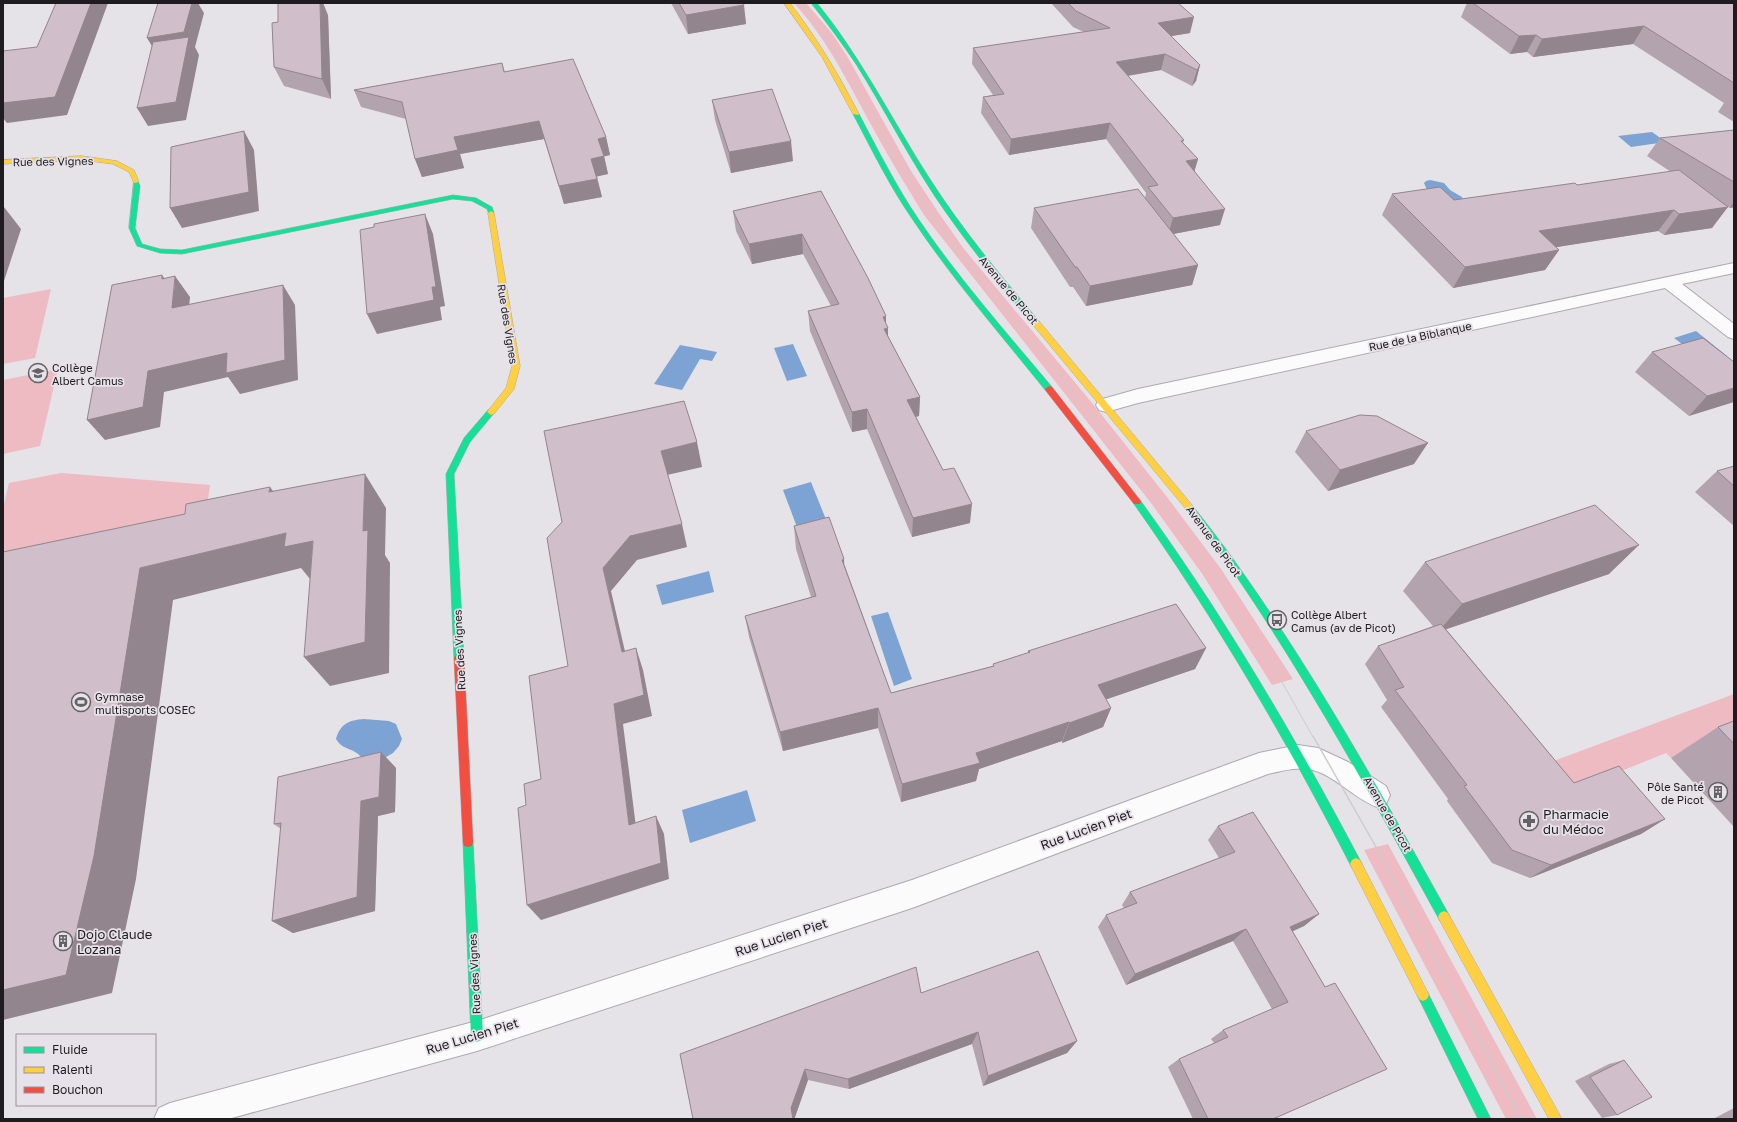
<svg xmlns="http://www.w3.org/2000/svg" width="1737" height="1122" font-family="'Golos Text',sans-serif">
<style>
.green{fill:#edbbc1}
.water{fill:#7da3d4}
.lines{fill:none;stroke-linecap:round;stroke-linejoin:round}
.street-casing{stroke:#acaaae;stroke-width:2}
.fast-casing{stroke:#acaaae;stroke-width:1}
.slow-casing{stroke:#acaaae;stroke-width:1}
.jam-casing{stroke:#acaaae;stroke-width:1}
.street{fill:#fbfbfc;fill-rule:evenodd}
.fast{fill:#16e098;fill-rule:evenodd}
.slow{fill:#ffcf43;fill-rule:evenodd}
.jam{fill:#f24e42;fill-rule:evenodd}
.tram-far1{stroke:#cccccd;stroke-width:1}
.tram{stroke:#cccccd;stroke-width:1.5}
.wall{fill:#b3a3ae}
.shaded-wall{fill:#92858d}
.building{fill:#d0beca;stroke:#92858d}
.labels{text-anchor:middle;dominant-baseline:central;stroke-width:3.5;stroke-linejoin:round;paint-order:stroke}
.street-label{font-size:11px;fill:#1e1c1f;stroke:#e7e2e9}
.poi-label{font-size:11px;fill:#1e1c1f;stroke:#e7e2e9;text-anchor:start}
.near-poi-label{font-size:13px;fill:#1e1c1f;stroke:#e7e2e9;text-anchor:start}
.near-street-label{font-size:13px;fill:#1e1c1f;stroke:#e7e2e9}
</style>
<rect width="100%" height="100%" fill="#e6e3e8"/>
<g class="green">
<path d="M794,3H806L831,32L847,56L911,171L938,212L964,249L1097,409L1167,497L1221,569L1293,679L1272,685L1203,575L1151,503L924,215C905,184 886,153 869,121C847,80 826,38 794,3Z"/>
<polygon points="51,289 35,358 3,364 3,298"/>
<polygon points="58,369 40,446 3,454 3,380"/>
<polygon points="61,473 210,485 202,541 3,588 3,508 9,483"/>
<polygon points="1734,694 1734,733 1671,758 1666,753 1547,801 1524,772"/>
<polygon points="1388,844 1537,1119 1506,1119 1364,850"/>
</g>
<g class="water">
<polygon points="1652,132 1666,142 1631,147 1618,136"/>
<polygon points="1430,180 1444,183 1450,190 1462,197 1463,200 1458,202 1427,190 1424,183 1426,181"/>
<polygon points="1696,331 1727,356 1727,371 1686,347 1674,338"/>
<polygon points="793,344 807,376 787,381 774,348"/>
<polygon points="680,345 717,352 712,361 700,359 682,390 654,384"/>
<polygon points="811,482 829,527 800,535 783,490"/>
<polygon points="709,571 714,592 662,605 656,585"/>
<polygon points="888,612 912,679 894,686 871,616"/>
<path d="M364,719L389,721L396,724L402,739L399,746L393,753L386,757H361C353,747 343,751 336,739C340,724 349,720 364,719Z"/>
<polygon points="747,790 756,821 690,843 682,810"/>
</g>
<g class="lines">
<defs>
<g id="street">
<polygon points="1734,263 1734,273 1682,284 1734,324 1734,339 1728,337 1665,288 1138,403 1106,412 1099,410 1096,405 1099,400 1138,389"/>
<path d="M1298,745L1318,748L1348,762L1386,786L1390,795L1386,804L1377,807C1353,798 1334,774 1309,769C1295,767 1281,771 1268,774L912,908L477,1051L228,1119H154L159,1108L170,1103L477,1021L912,880L1259,753Z"/>
</g>
<g id="fast">
<path d="M811,3H817C861,57 891,118 928,176C961,228 1000,275 1039,321V325H1033C999,283 964,240 934,195C906,152 883,107 856,64C842,43 827,23 811,3Z"/>
<path d="M854,113L859,114C878,150 896,186 919,220C959,279 1006,332 1052,387L1053,389L1052,391H1046C1001,335 953,280 913,220C890,187 872,150 853,114Z"/>
<polygon points="134,181 138,181 140,186 135,228 142,244 160,249 182,250 453,195 476,198 492,207 494,213 489,214 487,209 472,201 453,199 182,254 160,253 137,246 129,228"/>
<polygon points="491,409 495,412 470,442 454,474 464,658 462,661 459,662 456,661 454,658 446,474 464,438 488,410"/>
<path d="M1137,499L1140,500C1223,614 1294,735 1360,860L1362,864L1360,868L1356,870L1352,868C1287,741 1216,620 1134,504L1133,502Z"/>
<path d="M1189,504L1192,505C1207,524 1222,543 1236,563C1315,674 1382,794 1448,913L1450,917L1448,921L1444,923L1440,921C1374,801 1308,680 1230,567C1216,547 1200,529 1186,509L1185,507Z"/>
<polygon points="468,837 472,838 473,842 483,1036 481,1040 477,1042 473,1040 471,1036 463,842 464,838"/>
<polygon points="1423,989 1427,991 1491,1119 1478,1119 1419,999 1417,995 1419,991"/>
</g>
<g id="slow">
<path d="M784,3H790C817,38 839,75 859,114L858,115L853,114L822,57Z"/>
<polygon points="82,156 117,161 134,170 139,182 134,183 129,172 113,164 82,160 3,164 3,160"/>
<polygon points="491,211 494,213 520,366 514,389 494,414 491,415 487,412 506,388 512,366 488,213"/>
<polygon points="1033,321 1039,321 1192,505 1193,507 1192,509 1186,509 1033,325"/>
<polygon points="1356,858 1360,860 1427,991 1429,995 1427,999 1423,1001 1419,999 1352,868 1350,864 1352,860"/>
<polygon points="1444,911 1448,913 1562,1119 1549,1119 1440,921 1438,917 1440,913"/>
</g>
<g id="jam">
<polygon points="1049,386 1052,387 1140,500 1141,502 1140,504 1134,504 1046,391 1045,389"/>
<polygon points="459,654 462,655 464,658 473,842 472,846 468,847 464,846 463,842 454,658 456,655"/>
</g>
</defs>
<use href="#street" class="street-casing"/>
<use href="#fast" class="fast-casing"/>
<use href="#slow" class="slow-casing"/>
<use href="#jam" class="jam-casing"/>
<use href="#street" class="street"/>
<use href="#fast" class="fast"/>
<use href="#slow" class="slow"/>
<use href="#jam" class="jam"/>
<polyline class="tram-far1" points="800,3 835,51 901,166 947,237 1160,500 1211,571 1282,682 1313,737"/>
<polyline class="tram" points="1313,736 1376,847 1521,1119"/>
</g>
<g class="wall">
<polygon points="671,3 743,3 746,24 688,34"/>
<polygon points="1051,3 1178,3 1190,33 1171,36 1200,65 1196,81 1192,86 1161,70 1128,76 1184,140 1183,143 1198,159 1194,172 1220,225 1173,234 1198,265 1192,285 1086,306 1073,287 1070,287 1031,228 1034,208 1145,198 1146,193 1106,139 1009,155 981,113 983,97 993,95 972,64 973,48 1084,32 1073,27"/>
<polygon points="1467,3 1734,3 1734,122 1718,112 1724,103 1633,44 1533,57 1527,52 1510,54 1461,17"/>
<polygon points="328,15 331,99 284,86 274,67"/>
<polygon points="502,63 505,72 606,137 610,155 604,156 608,174 597,176 602,197 564,204 544,139 460,154 464,168 422,177 415,159 406,119 361,107 354,90"/>
<polygon points="712,100 793,161 731,173 715,120"/>
<polygon points="1734,130 1734,207 1730,208 1726,206 1712,228 1664,235 1658,231 1556,247 1559,250 1545,270 1453,288 1382,215 1392,194 1454,200 1577,185 1671,172 1647,156 1660,138"/>
<polygon points="821,191 886,323 888,336 920,397 919,416 916,417 970,523 912,537 867,429 852,432 810,331 808,311 831,306 803,254 752,264 736,231 733,211"/>
<polygon points="1652,352 1734,388 1689,416 1635,372"/>
<polygon points="1306,431 1414,464 1328,491 1295,452"/>
<polygon points="1734,466 1734,526 1695,492 1717,471"/>
<polygon points="794,526 845,566 891,693 993,666 993,664 1028,653 1028,651 1206,648 1195,669 1106,699 1111,708 1103,727 1062,743 1062,741 979,769 976,781 901,802 878,728 783,751 749,637 745,616 811,597 796,549"/>
<polygon points="1425,562 1609,574 1446,629 1574,783 1665,819 1641,834 1530,878 1492,863 1447,801 1448,799 1381,707 1387,700 1365,664 1378,646 1433,626 1403,591"/>
<polygon points="1734,721 1734,827 1671,758 1718,727"/>
<polygon points="381,752 396,768 395,812 378,816 375,911 293,933 272,921 281,829 274,824"/>
<polygon points="1218,826 1319,914 1304,926 1292,931 1325,987 1273,1119 1193,1119 1168,1067 1179,1059 1214,1043 1211,1039 1223,1030 1272,1009 1233,941 1126,985 1098,927 1106,915 1124,908 1122,905 1130,892 1219,858 1208,840"/>
<polygon points="921,993 1077,1041 1067,1053 983,1086 972,1044 849,1089 808,1080 795,1117 795,1119 693,1119"/>
<polygon points="1624,1060 1617,1115 1602,1118 1575,1081 1609,1064"/>
<polygon points="1734,1108 1734,1119 1713,1119"/>
</g>
<g class="shaded-wall">
<polygon points="91,3 108,3 67,115 7,123 3,118 3,84"/>
<polygon points="192,3 198,3 204,13 195,47 199,55 186,120 148,126 137,108 158,56 147,38"/>
<polygon points="320,3 323,3 328,15 331,99 322,79"/>
<polygon points="744,5 746,24 688,34 686,15"/>
<polygon points="1194,17 1190,33 1154,39 1158,23"/>
<polygon points="1644,26 1633,44 1533,57 1542,39"/>
<polygon points="1536,35 1527,52 1510,54 1519,36"/>
<polygon points="1165,54 1161,70 1113,78 1116,62"/>
<polygon points="1200,65 1196,81 1192,86 1197,70"/>
<polygon points="539,121 544,139 460,154 464,168 422,177 415,159 454,137"/>
<polygon points="1110,123 1106,139 1009,155 1011,139"/>
<polygon points="244,131 254,150 259,211 182,228 170,208"/>
<polygon points="606,137 610,155 602,157 598,139"/>
<polygon points="791,141 793,161 731,173 729,152"/>
<polygon points="604,156 608,174 595,177 591,159"/>
<polygon points="1198,159 1193,176 1186,161"/>
<polygon points="597,179 602,197 564,204 559,186"/>
<polygon points="1734,202 1734,207 1730,208"/>
<polygon points="4,207 21,229 4,281 3,281 3,210"/>
<polygon points="1728,207 1712,228 1664,235 1679,214"/>
<polygon points="1225,209 1220,225 1168,235 1173,218"/>
<polygon points="1674,210 1658,231 1526,252 1539,231"/>
<polygon points="425,214 433,234 445,306 440,307 442,320 377,334 367,314 432,287"/>
<polygon points="802,234 803,254 752,264 749,244"/>
<polygon points="1559,250 1545,270 1453,288 1465,267"/>
<polygon points="1198,265 1192,285 1086,306 1090,286"/>
<polygon points="162,275 174,292 175,276 190,297 187,329 172,308 162,279"/>
<polygon points="283,285 295,305 298,380 240,394 228,377 164,392 160,427 105,440 87,420 148,371"/>
<polygon points="886,316 886,329 888,328 888,348 884,349 883,317"/>
<polygon points="1734,388 1734,402 1689,416 1707,396"/>
<polygon points="920,397 919,416 906,419 907,400"/>
<polygon points="867,409 867,429 852,432 852,412"/>
<polygon points="697,442 702,467 667,475 661,451"/>
<polygon points="1428,443 1414,464 1328,491 1340,470"/>
<polygon points="365,474 386,508 385,555 390,563 389,673 330,686 304,657 363,531"/>
<polygon points="270,487 295,521 269,492"/>
<polygon points="972,504 970,523 912,537 913,518"/>
<polygon points="682,524 687,547 637,560 611,591 630,673 622,652 603,568 630,536"/>
<polygon points="286,533 313,541 310,579 301,568 173,600 136,879 112,993 3,1020 3,990 140,568"/>
<polygon points="1639,545 1609,574 1438,632 1462,604"/>
<polygon points="844,559 845,581 842,560"/>
<polygon points="636,648 643,670 652,716 623,724 638,843 629,825 614,704"/>
<polygon points="1206,648 1195,669 1090,705 1098,685"/>
<polygon points="878,708 878,728 783,751 780,732"/>
<polygon points="1111,708 1103,727 1062,743 1069,723"/>
<polygon points="1069,722 1062,741 979,769 976,781 901,802 902,784 976,753"/>
<polygon points="381,752 396,768 395,812 378,816 375,911 293,933 272,921 361,801"/>
<polygon points="656,816 664,834 669,879 541,920 527,905"/>
<polygon points="1665,819 1641,834 1530,878 1551,865"/>
<polygon points="1319,914 1304,926 1276,939 1290,927"/>
<polygon points="1246,929 1233,941 1126,985 1135,974"/>
<polygon points="978,1032 972,1044 849,1089 848,1079"/>
<polygon points="1077,1041 1067,1053 983,1086 988,1076"/>
<polygon points="805,1069 808,1080 795,1117 795,1119 793,1119 791,1108"/>
</g>
<g class="building">
<polygon points="56,3 91,3 55,97 3,103 3,51 37,47"/>
<polygon points="158,3 192,3 184,32 147,38"/>
<polygon points="278,3 320,3 322,79 274,67 272,23 278,22"/>
<polygon points="679,3 743,3 744,5 686,15"/>
<polygon points="1068,3 1178,3 1194,17 1158,23 1200,65 1197,70 1165,54 1116,62 1184,140 1181,141 1198,159 1186,161 1225,209 1173,218 1148,187 1158,185 1110,123 1011,139 983,97 1004,94 973,48 1110,28 1076,11"/>
<polygon points="1473,3 1734,3 1734,83 1644,26 1542,39 1536,35 1519,36"/>
<polygon points="189,37 176,102 137,108 153,42"/>
<polygon points="573,59 606,137 598,139 604,156 591,159 597,179 559,186 539,121 454,137 458,150 415,159 402,102 354,90 502,63 504,72"/>
<polygon points="772,89 791,141 729,152 712,100"/>
<polygon points="1734,130 1734,182 1660,138"/>
<polygon points="244,131 249,192 170,208 171,147"/>
<polygon points="1679,170 1728,207 1679,214 1674,210 1539,231 1559,250 1465,267 1392,194 1440,187 1454,200 1575,183 1577,185"/>
<polygon points="1138,189 1198,265 1090,286 1077,267 1075,267 1034,208"/>
<polygon points="821,191 868,278 886,316 883,317 888,328 884,329 920,397 907,400 943,470 954,468 972,504 913,518 867,409 852,412 808,311 839,304 802,234 749,244 733,211"/>
<polygon points="425,214 436,287 432,287 434,300 367,314 360,230 374,227 374,224"/>
<polygon points="162,275 162,279 175,276 172,308 283,285 285,360 226,373 227,353 148,371 143,407 87,420 112,285"/>
<polygon points="1703,338 1734,362 1734,388 1707,396 1652,352"/>
<polygon points="684,401 697,442 661,451 682,524 630,536 603,568 622,652 636,648 644,695 614,704 629,825 656,816 661,863 527,905 518,808 526,805 524,784 541,779 529,676 568,666 547,538 562,522 544,431"/>
<polygon points="1360,415 1377,416 1428,443 1340,470 1306,431"/>
<polygon points="1734,466 1734,486 1717,471"/>
<polygon points="365,474 363,531 368,530 365,642 304,657 313,541 284,547 286,533 140,568 94,856 66,975 3,990 3,552 185,514 186,504 270,487 269,492"/>
<polygon points="1595,505 1639,545 1462,604 1425,562"/>
<polygon points="829,517 844,559 842,560 891,693 994,666 993,664 1030,652 1028,651 1176,604 1206,648 1098,685 1111,708 1069,723 1069,722 976,753 980,763 902,784 878,708 780,732 745,616 816,596 794,526"/>
<polygon points="1441,624 1574,783 1619,766 1665,819 1551,865 1512,850 1464,786 1467,785 1395,690 1404,687 1378,646"/>
<polygon points="1734,721 1734,744 1718,727"/>
<polygon points="381,752 379,797 361,801 357,897 272,921 281,823 274,824 278,777"/>
<polygon points="1253,812 1319,914 1290,927 1325,987 1335,983 1387,1069 1273,1119 1208,1119 1179,1059 1228,1037 1223,1030 1288,1002 1246,929 1135,974 1106,915 1137,903 1130,892 1235,852 1218,826"/>
<polygon points="1038,951 1077,1041 988,1076 978,1032 848,1079 805,1069 791,1108 793,1119 693,1119 680,1054 916,967 921,993"/>
<polygon points="1624,1060 1652,1097 1617,1115 1590,1077"/>
</g>
<defs>
<symbol id="school-ring" viewBox="-11 -11 22 22"><circle r="9.5" fill="#e7e2e9" stroke="#646265" stroke-width="1.5"/><path d="M0-5L7-2L0 1L-7-2ZM-4 1L0 2.5L4 1V4Q0 6-4 4Z" fill="#646265"/></symbol>
<symbol id="bus-ring" viewBox="-11 -11 22 22"><circle r="9.5" fill="#e7e2e9" stroke="#646265" stroke-width="1.5"/><path d="M-5-6H5V4H4V6H2V4H-2V6H-4V4H-5ZM-3.5-4V0h7V-4ZM-3.5 1.2v1.5H-2V1.2ZM2 1.2v1.5H3.5V1.2Z" fill="#646265"/></symbol>
<symbol id="stadium-ring" viewBox="-11 -11 22 22"><circle r="9.5" fill="#e7e2e9" stroke="#646265" stroke-width="1.5"/><path d="M0-5a6.5 5 0 1 0 0 10a6.5 5 0 1 0 0-10ZM-3.5-1.8h7v3.6h-7Z" fill="#646265"/></symbol>
<symbol id="building-ring" viewBox="-11 -11 22 22"><circle r="9.5" fill="#e7e2e9" stroke="#646265" stroke-width="1.5"/><path d="M-4-6H4V6H1V3H-1V6H-4ZM-2.5-4.3h1.7v1.8h-1.7ZM.8-4.3h1.7v1.8H.8ZM-2.5-1h1.7V.8h-1.7ZM.8-1h1.7V.8H.8Z" fill="#646265"/></symbol>
<symbol id="pharmacy-ring" viewBox="-11 -11 22 22"><circle r="9.5" fill="#e7e2e9" stroke="#646265" stroke-width="1.5"/><path d="M-2-6h4v4h4v4h-4v4h-4v-4h-4v-4h4Z" fill="#646265"/></symbol>
</defs>
<g fill-rule="evenodd">
<use href="#school-ring" x="27" y="362" width="22" height="22"/>
<use href="#bus-ring" x="1266" y="609" width="22" height="22"/>
<use href="#stadium-ring" x="70" y="691" width="22" height="22"/>
<use href="#building-ring" x="1707" y="781" width="22" height="22"/>
<use href="#pharmacy-ring" x="1518" y="810" width="22" height="22"/>
<use href="#building-ring" x="52" y="930" width="22" height="22"/>
</g>
<g class="labels">
<g class="street-label">
<text transform="translate(53 161) rotate(-1)">Rue des Vignes</text>
<text transform="translate(1009 290) rotate(50)">Avenue de Picot</text>
<text transform="translate(508 324) rotate(81)">Rue des Vignes</text>
<text transform="translate(1420 336) rotate(-12)">Rue de la Biblanque</text>
<text transform="translate(1214 541) rotate(54)">Avenue de Picot</text>
<text transform="translate(459 650) rotate(-93)">Rue des Vignes</text>
<text transform="translate(1388 814) rotate(60)">Avenue de Picot</text>
<text transform="translate(474 974) rotate(-93)">Rue des Vignes</text>
</g>
<g class="poi-label">
<text x="52" y="367">Collège<tspan x="52" dy="13">Albert Camus</tspan></text>
<text x="1291" y="614">Collège Albert<tspan x="1291" dy="13">Camus (av de Picot)</tspan></text>
<text x="95" y="696">Gymnase<tspan x="95" dy="13">multisports COSEC</tspan></text>
<text x="1704" y="786" text-anchor="end">Pôle Santé<tspan x="1704" dy="13">de Picot</tspan></text>
</g>
<g class="near-poi-label">
<text x="1543" y="814">Pharmacie<tspan x="1543" dy="15">du Médoc</tspan></text>
<text x="77" y="934">Dojo Claude<tspan x="77" dy="15">Lozana</tspan></text>
</g>
<g class="near-street-label">
<text transform="translate(1086 829) rotate(-20)">Rue Lucien Piet</text>
<text transform="translate(781 937) rotate(-18)">Rue Lucien Piet</text>
<text transform="translate(472 1036) rotate(-17)">Rue Lucien Piet</text>
</g>
</g>
<rect width="1737" height="1122" fill="none" stroke="#1e1c1f" stroke-width="8"/>
<rect x="16" y="1034" width="140" height="72" fill="#e7e2e9" stroke="#979398"/>
<rect x="24" y="1047" width="20" height="6" fill="#16e098" stroke="#979398"/>
<text x="52" y="1054" font-size="12" fill="#1e1c1f">Fluide</text>
<rect x="24" y="1067" width="20" height="6" fill="#ffcf43" stroke="#979398"/>
<text x="52" y="1074" font-size="12" fill="#1e1c1f">Ralenti</text>
<rect x="24" y="1087" width="20" height="6" fill="#f24e42" stroke="#979398"/>
<text x="52" y="1094" font-size="12" fill="#1e1c1f">Bouchon</text>
</svg>
